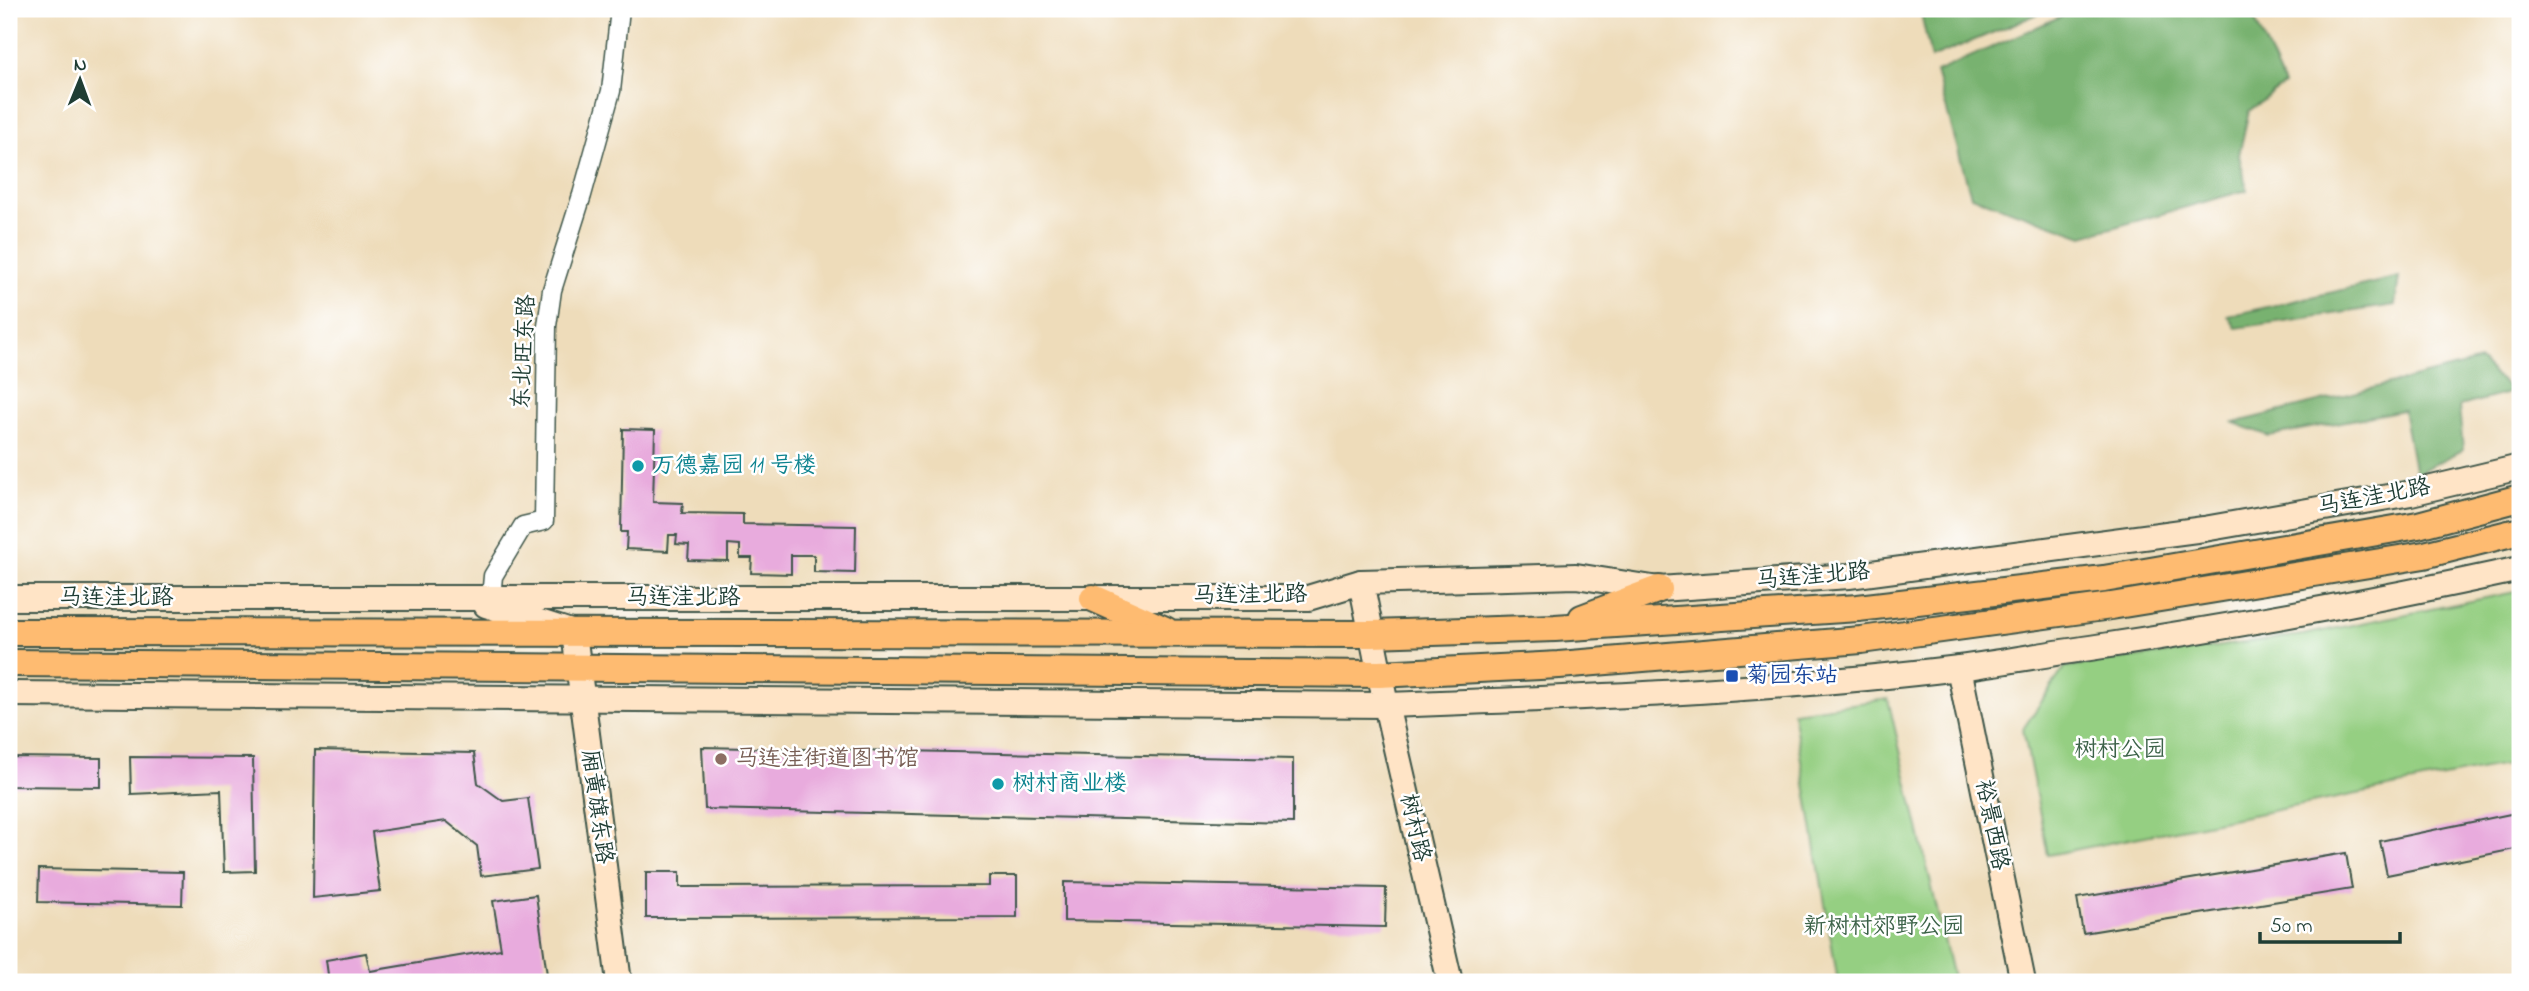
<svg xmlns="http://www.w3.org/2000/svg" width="2529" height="991" font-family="'Indie Flower','LXGW WenKai TC',sans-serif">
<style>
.green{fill:#95cf82;stroke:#5a865b;stroke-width:2}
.forest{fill:#78b270;stroke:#4c7852;stroke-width:2}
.building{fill:#e8abdd}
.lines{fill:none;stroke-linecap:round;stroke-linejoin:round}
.street-casing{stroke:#3e5548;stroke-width:21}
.secondary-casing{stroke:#3e5548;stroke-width:28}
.primary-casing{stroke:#3e5548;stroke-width:30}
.street{stroke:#fff;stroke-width:18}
.secondary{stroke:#ffe4c6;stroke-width:24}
.primary{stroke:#febb71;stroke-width:26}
.culture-dot{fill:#0f9aa8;stroke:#fff;stroke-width:2.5}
.transit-dot{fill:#1a4fb4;stroke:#fff;stroke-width:2.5}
.education-dot{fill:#8d6e63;stroke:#fff;stroke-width:2.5}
.labels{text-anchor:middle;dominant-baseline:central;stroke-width:5;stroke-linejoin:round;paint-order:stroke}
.street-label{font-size:23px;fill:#1f3d34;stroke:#fff}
.culture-label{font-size:23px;fill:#0d838f;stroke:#fff;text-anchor:start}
.transit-label{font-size:23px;fill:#164399;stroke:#fff;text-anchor:start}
.park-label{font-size:23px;fill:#3c6248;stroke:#fff}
.education-label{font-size:23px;fill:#785e54;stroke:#fff;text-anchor:start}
</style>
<rect width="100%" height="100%" fill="#fff"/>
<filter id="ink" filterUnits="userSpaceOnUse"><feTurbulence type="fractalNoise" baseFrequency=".0143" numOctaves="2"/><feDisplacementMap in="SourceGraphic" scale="14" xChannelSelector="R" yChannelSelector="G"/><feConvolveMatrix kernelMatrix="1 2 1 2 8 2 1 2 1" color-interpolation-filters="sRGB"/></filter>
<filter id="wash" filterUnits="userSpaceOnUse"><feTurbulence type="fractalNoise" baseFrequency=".00686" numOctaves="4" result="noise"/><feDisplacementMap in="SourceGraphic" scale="28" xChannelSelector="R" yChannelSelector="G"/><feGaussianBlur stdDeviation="1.57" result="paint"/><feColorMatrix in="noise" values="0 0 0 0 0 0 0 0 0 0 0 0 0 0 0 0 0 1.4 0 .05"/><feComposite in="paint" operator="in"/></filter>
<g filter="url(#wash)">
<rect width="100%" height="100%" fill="#eedcba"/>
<g class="green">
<polygon points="2520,591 2520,762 2048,855 2023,729 2065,667 2303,635"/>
<polygon points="1888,699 1954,982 1838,982 1793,712"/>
</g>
<g class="forest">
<polygon points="1920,9 2050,9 1931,58"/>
<polygon points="2077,9 2250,9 2284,85 2249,111 2239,155 2247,190 2083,236 1971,196 1936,72"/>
<polygon points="2399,277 2395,305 2236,328 2228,316"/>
<polygon points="2480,361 2513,392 2459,406 2463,450 2415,474 2403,410 2269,436 2234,423"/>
</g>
<g id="blocks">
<g class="building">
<polygon points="623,429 655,430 653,502 683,503 682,513 743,514 743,524 856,526 855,573 814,572 814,555 791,555 791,574 751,573 752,558 740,558 740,545 728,544 728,561 688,560 689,545 676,544 677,535 669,535 668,551 626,549 627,532 621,532"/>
<polygon points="702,747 1293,759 1293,823 705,809"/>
<polygon points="315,750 474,753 478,783 503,801 528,798 538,869 481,876 477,846 446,821 372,832 380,891 313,898"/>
<polygon points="9,757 101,758 101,787 9,786"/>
<polygon points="130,757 253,758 255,871 224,872 221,790 131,794"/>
<polygon points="2520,812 2520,848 2387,875 2380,841"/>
<polygon points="2346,853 2352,889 2083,933 2077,898"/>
<polygon points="39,869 183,872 182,905 38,902"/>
<polygon points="646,872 680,872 680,887 989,886 989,876 1017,876 1017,917 646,918"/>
<polygon points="1064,882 1386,888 1385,927 1064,921"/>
<polygon points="536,895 548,982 329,982 326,960 366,953 370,971 501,949 493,901"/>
<polygon points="190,979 190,982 102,982 102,980"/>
</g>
</g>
</g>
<g filter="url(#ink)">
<use href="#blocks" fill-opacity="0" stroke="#3e5548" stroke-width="2"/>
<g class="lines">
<defs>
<polyline id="street" points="491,598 493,576 523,526 544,521 547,326 552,290 582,195 611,91 620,9"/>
<g id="secondary">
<polyline points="1361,582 1386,705 1450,982"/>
<polyline points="9,598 1308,598 1361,582 1576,576 1659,589 1849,576 2204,529 2411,493 2520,467"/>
<polyline points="486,605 574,633 619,982"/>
<polyline points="1959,668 2023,982"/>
<path d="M9,694L1386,705C1577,698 1769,691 1959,668C2003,662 2047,654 2090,648C2235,626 2378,600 2520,569"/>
</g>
<g id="primary">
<polyline points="1093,598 1165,630"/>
<polyline points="1582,618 1659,589"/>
<polyline points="9,632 1371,634 1555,628 1858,608 2104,579 2418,525 2520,498"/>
<polyline points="9,663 1379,674 1559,665 1861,640 2111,606 2424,555 2520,531"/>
</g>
</defs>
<use href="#street" class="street-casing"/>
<use href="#secondary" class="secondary-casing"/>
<use href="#primary" class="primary-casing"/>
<use href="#street" class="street"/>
<use href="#secondary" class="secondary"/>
<use href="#primary" class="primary"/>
</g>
</g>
<g class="culture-dot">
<circle cx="638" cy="466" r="7"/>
<circle cx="998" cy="784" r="7"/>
</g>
<rect class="transit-dot" x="1725" y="669" width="14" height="14" rx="3.5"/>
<circle class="education-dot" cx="721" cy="759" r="7"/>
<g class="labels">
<g class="street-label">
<text transform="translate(525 352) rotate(-87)">东北旺东路</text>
<text transform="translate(2374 498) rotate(-11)">马连洼北路</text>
<text transform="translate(1813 577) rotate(-5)">马连洼北路</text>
<text transform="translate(1250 596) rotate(-1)">马连洼北路</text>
<text x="116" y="598">马连洼北路</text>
<text x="683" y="598">马连洼北路</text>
<text transform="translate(596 807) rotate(82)">厢黄旗东路</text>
<text transform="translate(1991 825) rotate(79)">裕景西路</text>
<text transform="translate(1414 828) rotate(77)">树村路</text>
</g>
<g class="culture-label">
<text x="652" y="466">万德嘉园 11 号楼</text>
<text x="1012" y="784">树村商业楼</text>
</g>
<g class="transit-label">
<text x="1746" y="676">菊园东站</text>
</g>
<g class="park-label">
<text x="2120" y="750">树村公园</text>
<text x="1884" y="927">新树村郊野公园</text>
</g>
<g class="education-label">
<text x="735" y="759">马连洼街道图书馆</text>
</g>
</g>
<rect width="2529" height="991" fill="none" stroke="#fff" stroke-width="35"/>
<g transform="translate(80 80) rotate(1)" stroke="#ffffff" stroke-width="5" paint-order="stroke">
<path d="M0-5L12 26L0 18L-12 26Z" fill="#1f3d34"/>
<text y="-10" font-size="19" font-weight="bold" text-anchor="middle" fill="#1f3d34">N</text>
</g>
<path d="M2260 932v10h140v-10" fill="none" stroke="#1f3d34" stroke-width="3.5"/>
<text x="2270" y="932" font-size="21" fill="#1f3d34" stroke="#ffffff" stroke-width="5" paint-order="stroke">50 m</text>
</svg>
